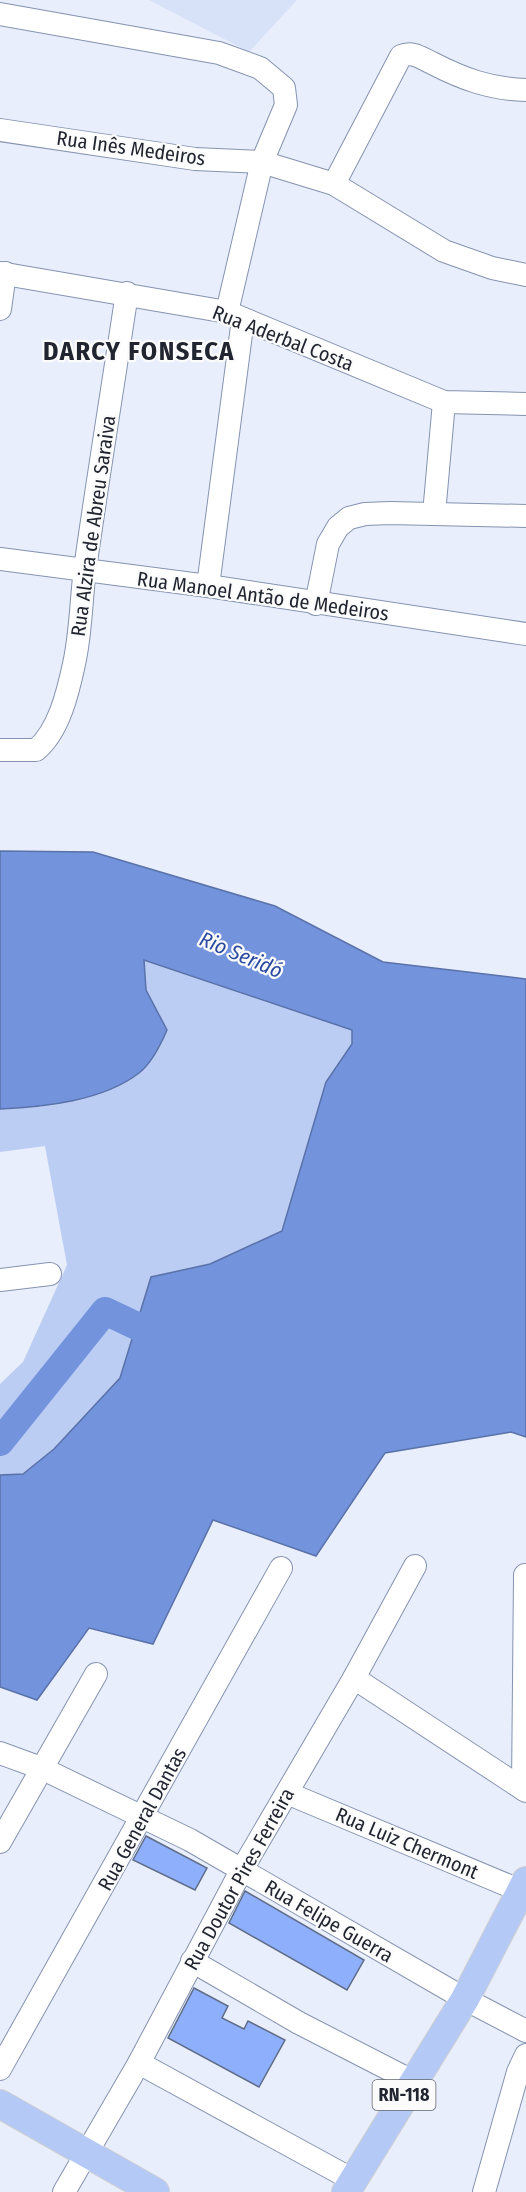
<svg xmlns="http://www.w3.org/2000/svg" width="526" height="2192" font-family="'Fira Sans Condensed',sans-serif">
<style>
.built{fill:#d7e2f9}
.green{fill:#bbcdf3}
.water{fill:#7393dd;stroke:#5a72a9;stroke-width:1.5}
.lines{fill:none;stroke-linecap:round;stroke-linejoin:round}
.river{stroke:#7393dd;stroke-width:28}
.building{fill:#8eaffc;stroke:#5f6c87;stroke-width:1.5}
.minor-casing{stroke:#8593b0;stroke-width:24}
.major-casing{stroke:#cecfd1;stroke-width:30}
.minor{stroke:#fff;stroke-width:22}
.major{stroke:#b5c9f7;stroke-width:28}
.labels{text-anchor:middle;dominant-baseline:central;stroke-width:4.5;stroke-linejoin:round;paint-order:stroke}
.shield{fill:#fbfbfb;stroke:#62656d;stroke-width:1.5}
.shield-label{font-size:18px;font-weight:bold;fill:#202530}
.street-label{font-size:20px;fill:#202530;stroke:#fbfbfb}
.water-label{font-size:21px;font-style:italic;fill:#2a4aa1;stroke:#fbfbfb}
.district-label{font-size:26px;font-weight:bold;letter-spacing:1.5px;fill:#202530;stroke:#fbfbfb}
</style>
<rect width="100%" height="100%" fill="#e8eefb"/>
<polygon class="built" points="149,0 297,0 249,52"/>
<polygon class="green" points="144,960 352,1030 352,1044 326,1082 282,1231 210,1264 151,1277 120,1378 54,1449 23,1474 0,1475 0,1384 23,1362 67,1265 45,1146 0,1152 0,1109 41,1107 167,1030 146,990"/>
<path class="water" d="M0,851L93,852L275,906L383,962L526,979V1437L511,1432L385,1453L316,1556L213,1520L153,1644L89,1628L37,1700L0,1687V1475L23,1474L54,1449L120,1378L151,1277L210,1264L282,1231L326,1082L352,1044V1030L144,960L146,990L167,1030C161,1044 152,1063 139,1073C103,1101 44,1107 0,1109Z"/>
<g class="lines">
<polyline class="river" points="0,1442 105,1311 160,1337 169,1330"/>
</g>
<g class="building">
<polygon points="146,1836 207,1868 195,1890 133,1860"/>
<polygon points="245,1891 364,1960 347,1990 229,1923"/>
<polygon points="194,1988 228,2006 222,2018 244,2029 248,2021 285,2040 259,2087 168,2038"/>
</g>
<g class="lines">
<defs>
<g id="minor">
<polyline points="0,14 219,53 260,68 284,88 286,105 262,162 227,312"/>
<polyline points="0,130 195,159 262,162 334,184 444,251 492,268 526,275"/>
<path d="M334,184L401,56C413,51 421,58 432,63C463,79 490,89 526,90"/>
<polyline points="0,273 227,312 444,402 526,404"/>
<polyline points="0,309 5,273"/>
<polyline points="434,514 444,402"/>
<polyline points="0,559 208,586 526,634"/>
<polyline points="208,586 243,319"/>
<polyline points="316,604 328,544 338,527 349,518 365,514 390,513 526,516"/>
<path d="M0,750H36C59,731 68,692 74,664C81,633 81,600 85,569C98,477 113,385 127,293"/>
<polyline points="0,1280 50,1274"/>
<polyline points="354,1678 526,1791"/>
<polyline points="0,1753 41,1768 190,1840 465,1999 526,2031"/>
<polyline points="523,1789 525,1575"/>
<polyline points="287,1793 526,1893"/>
<polyline points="0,1842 96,1674"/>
<polyline points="192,1961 299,2023 412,2081"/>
<polyline points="139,2063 353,2180"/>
<polyline points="0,2069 281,1568"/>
<polyline points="64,2192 139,2063 241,1871 354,1678 415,1566"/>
<polyline points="484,2192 518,2072 526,2055"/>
</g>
<g id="major">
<polyline points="0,2104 155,2192"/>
<polyline points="346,2192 465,1999 526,1881"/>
</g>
</defs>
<use href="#minor" class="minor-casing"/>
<use href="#major" class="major-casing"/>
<use href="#minor" class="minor"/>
<use href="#major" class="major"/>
</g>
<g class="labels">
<rect class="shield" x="372.5" y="2080" width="63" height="30" rx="4.5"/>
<g class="shield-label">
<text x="404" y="2095">RN-118</text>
</g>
<g class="street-label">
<text transform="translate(131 148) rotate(8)">Rua Inês Medeiros</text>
<text transform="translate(283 338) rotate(21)">Rua Aderbal Costa</text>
<text transform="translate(93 526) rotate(-82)">Rua Alzira de Abreu Saraiva</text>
<text transform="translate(263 596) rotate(8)">Rua Manoel Antão de Medeiros</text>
<text transform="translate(142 1819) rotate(-61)">Rua General Dantas</text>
<text transform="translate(407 1843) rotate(23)">Rua Luiz Chermont</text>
<text transform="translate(239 1879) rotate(-61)">Rua Doutor Pires Ferreira</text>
<text transform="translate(329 1921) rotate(30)">Rua Felipe Guerra</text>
</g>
<g class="water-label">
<text transform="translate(241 955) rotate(23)">Rio Seridó</text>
</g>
<g class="district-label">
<text x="139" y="351">DARCY FONSECA</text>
</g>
</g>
</svg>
